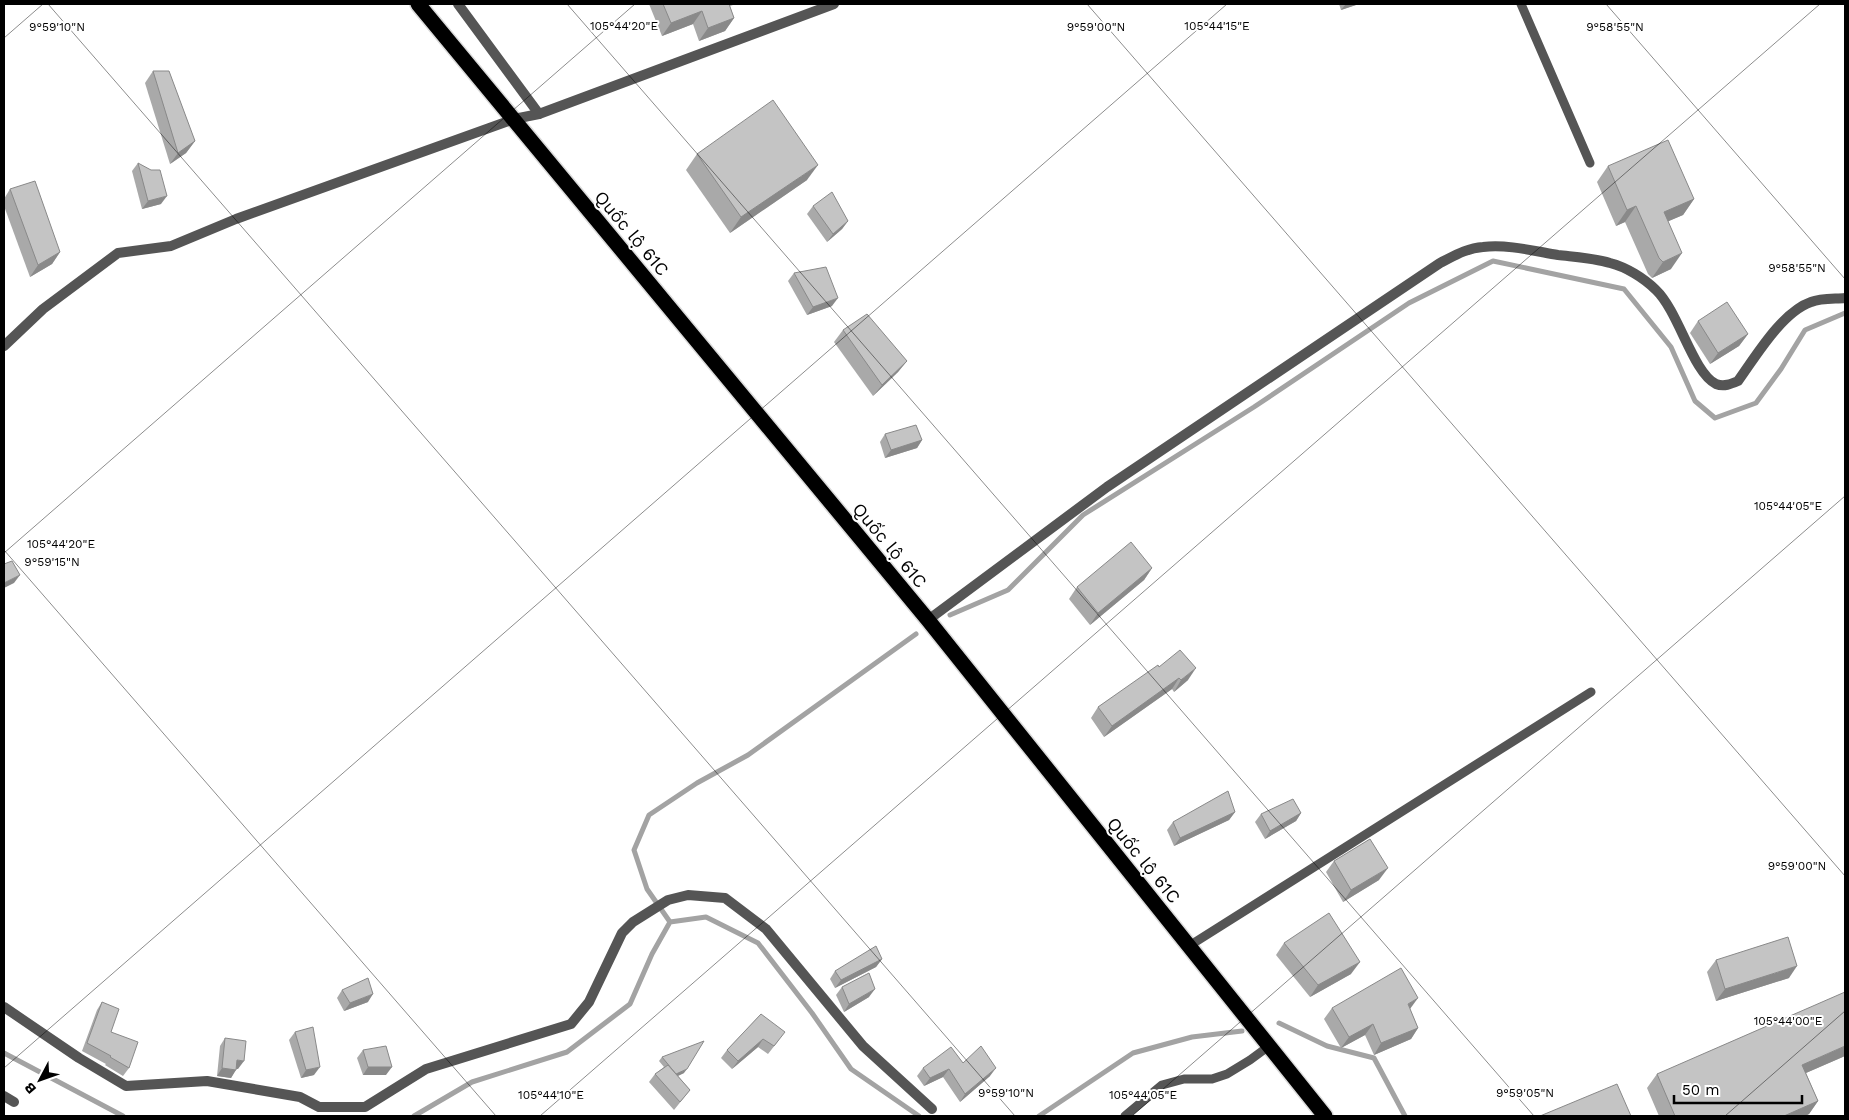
<svg xmlns="http://www.w3.org/2000/svg" width="1849" height="1120" font-family="'Work Sans',sans-serif">
<style>
.lines{fill:none;stroke-linecap:round;stroke-linejoin:round}
.stream{stroke:#a3a3a3;stroke-width:5}
.highway-casing{stroke:#dbdbdb;stroke-width:18}
.lane{stroke:#555;stroke-width:9}
.street{stroke:#555;stroke-width:10}
.highway{stroke:#000;stroke-width:15}
.wall{fill:#a9a9a9}
.shaded-wall{fill:#898989}
.building{fill:#c4c4c4;stroke:#898989}
.ticks{fill:none;stroke:#000;stroke-width:1;stroke-opacity:0.45}
.labels{text-anchor:middle;dominant-baseline:central;stroke-width:4;stroke-linejoin:round;paint-order:stroke}
.street-label{font-size:18px;fill:#000;stroke:#fff}
.ticks-label{font-size:12px;text-anchor:middle;fill:#000;stroke:#fff;stroke-width:4;stroke-linejoin:round;paint-order:stroke}
</style>
<rect width="100%" height="100%" fill="#fff"/>
<g class="lines">
<g class="stream">
<polyline points="950,615 1008,590 1083,515 1254,407 1409,303 1493,261 1624,289 1671,347 1695,401 1715,418 1756,403 1781,369 1805,330 1845,313"/>
<polyline points="670,922 647,889 634,850 649,815 697,783 748,755 916,634"/>
<polyline points="1279,1023 1327,1046 1374,1058 1405,1116"/>
<polyline points="4,1053 123,1116"/>
<polyline points="414,1116 472,1082 567,1052 630,1004 652,954 670,922 706,917 758,943 812,1013 851,1069 919,1116"/>
<polyline points="1039,1116 1133,1053 1192,1037 1242,1031"/>
</g>
<defs>
<polyline id="highway" points="418,4 928,620 1325,1116"/>
</defs>
<use href="#highway" class="highway-casing"/>
<g class="lane">
<polyline points="1521,4 1590,163"/>
<polyline points="1189,946 1591,692"/>
<polyline points="1125,1116 1162,1085 1184,1079 1212,1079 1227,1074 1250,1060 1269,1046"/>
</g>
<g class="street">
<polyline points="458,4 539,114"/>
<polyline points="4,346 43,309 118,253 171,246 236,219 514,119 539,114 834,4"/>
<path d="M928,620L1107,487L1440,263C1454,256 1467,248 1483,247C1507,244 1534,251 1558,255C1575,257 1594,258 1610,263C1626,267 1644,278 1656,290C1679,312 1693,373 1716,384C1724,387 1731,384 1738,381C1756,356 1782,312 1811,302C1821,298 1835,299 1845,298"/>
<polyline points="4,1007 79,1058 126,1086 207,1081 300,1097 319,1107 365,1107 426,1069 571,1024 589,1002 622,933 633,922 668,900 688,895 725,898 766,929 863,1046 932,1109"/>
<polyline points="4,1096 14,1102"/>
</g>
<use href="#highway" class="highway"/>
</g>
<g class="wall">
<polygon points="649,4 736,4 730,6 734,18 725,31 699,41 693,24 662,36"/>
<polygon points="1339,4 1359,4 1341,10"/>
<polygon points="153,71 195,141 186,153 170,164 145,83"/>
<polygon points="697,154 807,180 730,233 686,170"/>
<polygon points="138,163 161,204 142,209 132,171"/>
<polygon points="1608,166 1694,199 1683,215 1668,221 1671,269 1652,278 1648,274 1625,222 1616,226 1597,182"/>
<polygon points="10,189 60,252 52,264 30,277 4,206 4,199"/>
<polygon points="813,206 848,221 842,229 827,242 807,214"/>
<polygon points="794,273 832,306 807,315 788,281"/>
<polygon points="1698,321 1748,334 1739,346 1710,364 1690,333"/>
<polygon points="843,330 907,361 898,372 873,396 834,342"/>
<polygon points="885,434 922,440 917,448 885,458 880,442"/>
<polygon points="1152,568 1144,580 1090,625 1069,599 1077,587"/>
<polygon points="1159,667 1188,680 1174,692 1172,689 1104,737 1091,718 1098,707"/>
<polygon points="1235,812 1229,820 1174,846 1167,830 1173,822"/>
<polygon points="1301,813 1296,821 1265,839 1255,822 1261,814"/>
<polygon points="1334,861 1379,880 1343,902 1326,872"/>
<polygon points="1284,943 1351,974 1310,997 1276,955"/>
<polygon points="882,959 876,967 835,988 830,979 835,971"/>
<polygon points="1716,960 1789,978 1716,1001 1707,972"/>
<polygon points="842,987 869,997 844,1012 836,995"/>
<polygon points="342,990 368,1002 344,1011 337,998"/>
<polygon points="102,1002 111,1032 129,1068 123,1076 105,1065 106,1064 82,1051 97,1010"/>
<polygon points="1332,1008 1410,1009 1418,1028 1411,1039 1374,1055 1365,1035 1341,1048 1324,1019"/>
<polygon points="761,1014 779,1040 768,1054 758,1047 732,1069 721,1058 727,1050"/>
<polygon points="295,1032 314,1075 301,1078 289,1040"/>
<polygon points="225,1038 238,1069 236,1069 231,1078 217,1076 220,1046"/>
<polygon points="363,1050 386,1075 363,1075 357,1058"/>
<polygon points="1845,1056 1806,1073 1818,1101 1809,1114 1805,1116 1659,1116 1647,1088 1657,1074"/>
<polygon points="662,1057 684,1073 678,1076 690,1090 674,1110 649,1082 655,1074 664,1067 659,1061"/>
<polygon points="963,1063 990,1076 960,1102 943,1077 924,1086 917,1076 923,1068"/>
</g>
<g class="shaded-wall">
<polygon points="1346,4 1359,4 1341,10"/>
<polygon points="702,11 693,24 662,36 671,23"/>
<polygon points="734,18 725,31 699,41 708,28"/>
<polygon points="195,141 186,153 170,164 178,153"/>
<polygon points="818,165 807,180 730,233 741,217"/>
<polygon points="167,196 161,204 142,209 148,201"/>
<polygon points="1694,199 1683,215 1653,228 1664,212"/>
<polygon points="1636,206 1625,222 1616,226 1627,210"/>
<polygon points="848,221 842,229 827,242 833,234"/>
<polygon points="60,252 52,264 30,277 38,265"/>
<polygon points="1682,253 1671,269 1652,278 1663,262"/>
<polygon points="838,298 832,306 807,315 813,307"/>
<polygon points="1748,334 1739,346 1710,364 1718,353"/>
<polygon points="907,361 898,372 873,396 882,385"/>
<polygon points="922,440 917,448 885,458 891,450"/>
<polygon points="1152,568 1144,580 1090,625 1098,613"/>
<polygon points="20,575 14,583 4,588 4,583"/>
<polygon points="1196,668 1188,680 1174,692 1181,680"/>
<polygon points="1179,678 1172,689 1104,737 1112,726"/>
<polygon points="1235,812 1229,820 1174,846 1180,838"/>
<polygon points="1301,813 1296,821 1265,839 1270,831"/>
<polygon points="1388,868 1379,880 1343,902 1351,890"/>
<polygon points="882,959 876,967 835,988 841,980"/>
<polygon points="1360,962 1351,974 1310,997 1318,985"/>
<polygon points="1797,966 1789,978 1716,1001 1725,989"/>
<polygon points="875,989 869,997 844,1012 849,1004"/>
<polygon points="373,994 368,1002 344,1011 350,1003"/>
<polygon points="1418,998 1410,1009 1408,1004"/>
<polygon points="1373,1024 1365,1035 1341,1048 1349,1037"/>
<polygon points="1418,1028 1411,1039 1374,1055 1381,1043"/>
<polygon points="763,1039 758,1047 732,1069 738,1061"/>
<polygon points="1845,1046 1845,1056 1792,1079 1802,1065"/>
<polygon points="237,1060 244,1061 238,1069 231,1068"/>
<polygon points="320,1067 314,1075 301,1078 306,1070"/>
<polygon points="368,1067 392,1067 386,1075 363,1075"/>
<polygon points="222,1068 236,1070 231,1078 217,1076"/>
<polygon points="996,1068 990,1076 960,1102 965,1094"/>
<polygon points="687,1069 684,1073 673,1078 676,1074"/>
<polygon points="949,1069 943,1077 924,1086 930,1078"/>
<polygon points="1818,1101 1809,1114 1805,1116 1784,1116"/>
</g>
<g class="building">
<polygon points="663,4 729,4 734,18 708,28 702,11 671,23"/>
<polygon points="153,71 169,71 195,141 178,153"/>
<polygon points="773,100 818,165 741,217 697,154"/>
<polygon points="1668,140 1694,199 1664,212 1682,253 1663,262 1659,258 1636,206 1627,210 1608,166"/>
<polygon points="138,163 151,170 160,170 167,196 148,201"/>
<polygon points="35,181 60,252 38,265 10,189"/>
<polygon points="832,192 848,221 833,234 813,206"/>
<polygon points="826,267 838,298 813,307 794,273"/>
<polygon points="1727,302 1748,334 1718,353 1698,321"/>
<polygon points="867,314 907,361 882,385 843,330"/>
<polygon points="916,425 922,440 891,450 885,434"/>
<polygon points="1131,542 1152,568 1098,613 1077,587"/>
<polygon points="12,561 20,575 4,583 4,564"/>
<polygon points="1180,650 1196,668 1181,680 1179,678 1112,726 1098,707 1158,665 1159,667"/>
<polygon points="1228,791 1235,812 1180,838 1173,822"/>
<polygon points="1293,799 1301,813 1270,831 1261,814"/>
<polygon points="1370,839 1388,868 1351,890 1334,861"/>
<polygon points="1329,913 1360,962 1318,985 1284,943"/>
<polygon points="1788,937 1797,966 1725,989 1716,960"/>
<polygon points="876,946 882,959 841,980 835,971"/>
<polygon points="1401,968 1418,998 1408,1004 1418,1028 1381,1043 1373,1024 1349,1037 1332,1008"/>
<polygon points="869,973 875,989 849,1004 842,987"/>
<polygon points="368,978 373,994 350,1003 342,990"/>
<polygon points="1845,992 1845,1046 1802,1065 1818,1101 1784,1116 1675,1116 1657,1074"/>
<polygon points="102,1002 119,1009 111,1032 138,1042 129,1068 110,1057 111,1056 87,1043"/>
<polygon points="761,1014 785,1032 774,1046 763,1039 738,1061 727,1050"/>
<polygon points="313,1027 320,1067 306,1070 295,1032"/>
<polygon points="225,1038 246,1041 244,1061 237,1060 236,1070 222,1068"/>
<polygon points="704,1041 687,1069 676,1074 662,1057"/>
<polygon points="386,1046 392,1067 368,1067 363,1050"/>
<polygon points="981,1046 996,1068 965,1094 949,1069 930,1078 923,1068 951,1047 963,1063"/>
<polygon points="668,1065 690,1090 680,1102 655,1074"/>
<polygon points="1617,1084 1631,1116 1540,1116"/>
</g>
<path class="ticks" d="M48,4L1015,1116M567,4L1534,1116M1087,4L1845,876M1606,4L1845,279M4,38L43,4M4,550L496,1116M4,553L635,4M4,1068L1227,4M540,1116L1820,4M1132,1116L1845,496M1725,1116L1845,1011"/>
<g class="labels">
<g class="street-label">
<text transform="translate(632 233) rotate(50)">Quốc lộ 61C</text>
<text transform="translate(890 545) rotate(50)">Quốc lộ 61C</text>
<text transform="translate(1144 860) rotate(51)">Quốc lộ 61C</text>
</g>
</g>
<g class="ticks-label">
<text x="624" y="30">105°44'20"E</text>
<text x="1217" y="30">105°44'15"E</text>
<text x="57" y="31">9°59'10"N</text>
<text x="1096" y="31">9°59'00"N</text>
<text x="1615" y="31">9°58'55"N</text>
<text x="1797" y="272">9°58'55"N</text>
<text x="1788" y="510">105°44'05"E</text>
<text x="61" y="548">105°44'20"E</text>
<text x="52" y="566">9°59'15"N</text>
<text x="1797" y="870">9°59'00"N</text>
<text x="1788" y="1025">105°44'00"E</text>
<text x="1006" y="1097">9°59'10"N</text>
<text x="1525" y="1097">9°59'05"N</text>
<text x="551" y="1099">105°44'10"E</text>
<text x="1143" y="1099">105°44'05"E</text>
</g>
<rect width="1849" height="1120" fill="none" stroke="#000000" stroke-width="10"/>
<g transform="translate(40 1080) rotate(229)" stroke="#ffffff" stroke-width="4" paint-order="stroke">
<path d="M0-4L9 19L0 12L-9 19Z" fill="#000000"/>
<text y="-8" font-size="14" font-weight="bold" text-anchor="middle" fill="#000000">B</text>
</g>
<path d="M1674 1095v8h128v-8" fill="none" stroke="#000000" stroke-width="2.5"/>
<text x="1682" y="1095" font-size="15" fill="#000000" stroke="#ffffff" stroke-width="4" paint-order="stroke">50 m</text>
</svg>
